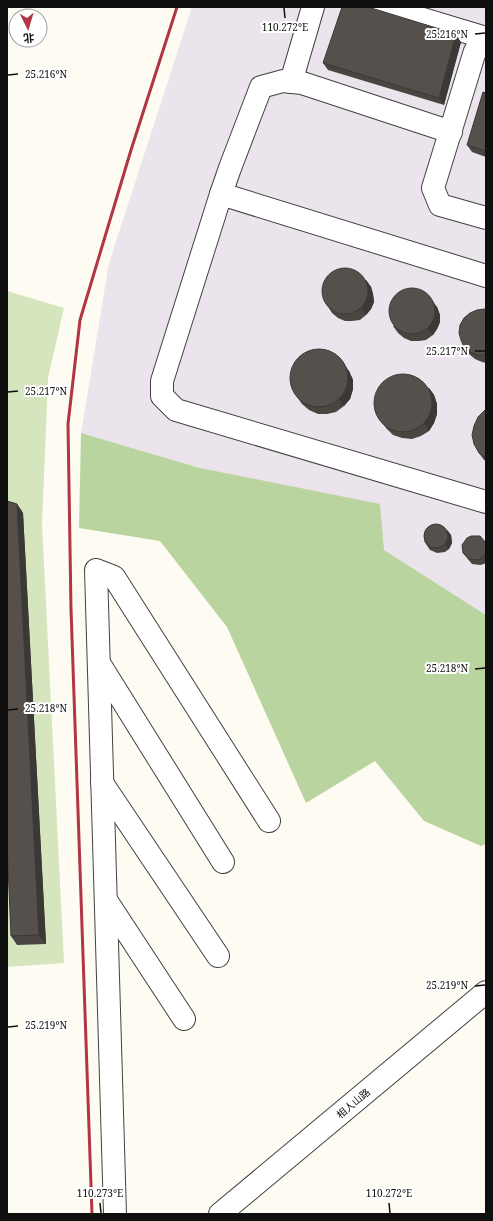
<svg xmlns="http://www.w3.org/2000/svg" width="493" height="1221" font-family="'Noto Serif','Noto Sans SC',serif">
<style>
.industrial{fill:#ebe4ec}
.green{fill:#d5e5be}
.forest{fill:#bad49f}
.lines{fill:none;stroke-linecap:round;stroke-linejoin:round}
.minor-casing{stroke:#424242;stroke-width:24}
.minor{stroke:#fff;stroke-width:22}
.rail{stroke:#b13542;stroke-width:3}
.wall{fill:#4a4541}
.shaded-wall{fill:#3c3835}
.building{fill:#56504c;stroke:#3c3835}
.ticks{fill:none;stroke:#0f0f0f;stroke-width:1.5}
.labels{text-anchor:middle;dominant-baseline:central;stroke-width:4;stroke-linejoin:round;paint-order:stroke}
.street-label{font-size:10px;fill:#0f0f0f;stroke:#fff}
.ticks-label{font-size:10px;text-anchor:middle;fill:#0f0f0f;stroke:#fff;stroke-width:4;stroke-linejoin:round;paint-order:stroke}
</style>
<rect width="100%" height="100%" fill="#fefbf2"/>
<polygon class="industrial" points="192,7 486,7 486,615 384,550 200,468 81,433 109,263"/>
<polygon class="green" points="7,291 64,308 48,378 42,524 64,963 7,967"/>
<polygon class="forest" points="81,433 200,468 380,504 384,550 486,615 486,844 481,846 424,821 375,761 306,803 227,627 160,541 79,528"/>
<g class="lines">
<defs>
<g id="minor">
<polyline points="383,7 486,38"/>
<polyline points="486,43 475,51 433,188 440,205 486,218"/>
<polyline points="291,82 313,7"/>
<polyline points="451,132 302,83 283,81 261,87 230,168 221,194 162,381 162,396 176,410 486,502"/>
<polyline points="221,194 486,276"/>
<polyline points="99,663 223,862"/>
<polyline points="102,783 218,956"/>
<polyline points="106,900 184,1019"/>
<polyline points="115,1214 96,570 114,577 269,821"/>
<polyline points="220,1214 486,992"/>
</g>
</defs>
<use href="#minor" class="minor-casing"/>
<use href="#minor" class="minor"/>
<polyline class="rail" points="92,1214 71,609 68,424 80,320 131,150 177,7"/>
</g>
<g class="wall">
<polygon points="461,42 444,105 328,70 323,63"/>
<polygon points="486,93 486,157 472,152 467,145"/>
<polygon points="366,280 371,287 373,294 374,302 371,309 366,315 360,320 352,321 345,321 338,318 332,313 327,305"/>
<polygon points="437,307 440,315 440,322 437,329 433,335 426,340 419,341 411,341 404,338 398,333 393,326"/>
<polygon points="486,309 486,363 482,362 475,359 469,354 464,347"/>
<polygon points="349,371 353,380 353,389 350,399 344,406 336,412 327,414 318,414 309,410 302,404 297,397"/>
<polygon points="429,388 434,395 437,404 437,414 434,423 429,431 421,436 412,439 402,438 393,435 386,428 381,421"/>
<polygon points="486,410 486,461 484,460 479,453"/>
<polygon points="17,504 23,513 46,944 17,945 11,936"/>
<polygon points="447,530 451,535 452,543 449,549 445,552 437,553 430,550 424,541"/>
<polygon points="486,542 486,562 484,564 480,565 472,564 467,558 463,553"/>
</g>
<g class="shaded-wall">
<polygon points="456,34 461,42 444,105 439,98"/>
<polygon points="366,280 371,287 373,294 374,302 371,309 366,315 361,308"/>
<polygon points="432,300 437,307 440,315 440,322 437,329 433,335 427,328"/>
<polygon points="344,364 349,371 353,380 353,389 350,399 344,406 339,399"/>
<polygon points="429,388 434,395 437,404 437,414 434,423 429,431 424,423"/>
<polygon points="17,504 23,513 46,944 39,935"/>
<polygon points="447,530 451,535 452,543 449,549 445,544"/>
</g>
<g class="building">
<polygon points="342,7 368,7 456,34 439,98 323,63"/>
<polygon points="483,92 486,93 486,151 467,145"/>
<circle cx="345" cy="291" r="23"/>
<circle cx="412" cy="311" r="23"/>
<polygon points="484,309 486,309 486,355 477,355 470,352 464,347 461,340 459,333 460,325 464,318 470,313 477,310"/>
<circle cx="319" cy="378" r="29"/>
<circle cx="403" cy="403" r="29"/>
<polygon points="485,410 486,410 486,458 479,453 474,444 472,435 474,426 478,417"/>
<polygon points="7,501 17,504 39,935 11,936 7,843"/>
<circle cx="436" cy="536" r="12"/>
<polygon points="471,536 480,536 486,543 486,554 480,559 477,560 469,559 463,553 462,545 467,538"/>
</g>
<path class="ticks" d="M284,8L285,18M475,34L485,33M8,75L18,74M475,351H485M8,392L18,391M475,669L485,668M8,710L18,709M475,986L485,985M8,1027L18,1026M100,1203L101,1213M389,1203L390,1213"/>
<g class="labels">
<g class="street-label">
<text transform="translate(353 1103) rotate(-40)">相人山路</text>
</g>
</g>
<g class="ticks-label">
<text x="285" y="31">110.272°E</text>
<text x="447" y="38">25.216°N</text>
<text x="46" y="78">25.216°N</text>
<text x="447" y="355">25.217°N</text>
<text x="46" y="395">25.217°N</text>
<text x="447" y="672">25.218°N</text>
<text x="46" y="712">25.218°N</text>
<text x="447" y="989">25.219°N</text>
<text x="46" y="1029">25.219°N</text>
<text x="100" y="1197">110.273°E</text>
<text x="389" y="1197">110.272°E</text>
</g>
<rect width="493" height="1221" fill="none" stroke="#0f0f0f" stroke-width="16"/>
<g transform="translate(28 28) rotate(175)"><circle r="19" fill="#ffffff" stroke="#9f9f9f"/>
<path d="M0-3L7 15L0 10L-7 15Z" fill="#b13542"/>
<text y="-6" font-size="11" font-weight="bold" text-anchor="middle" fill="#0f0f0f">北</text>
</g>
</svg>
